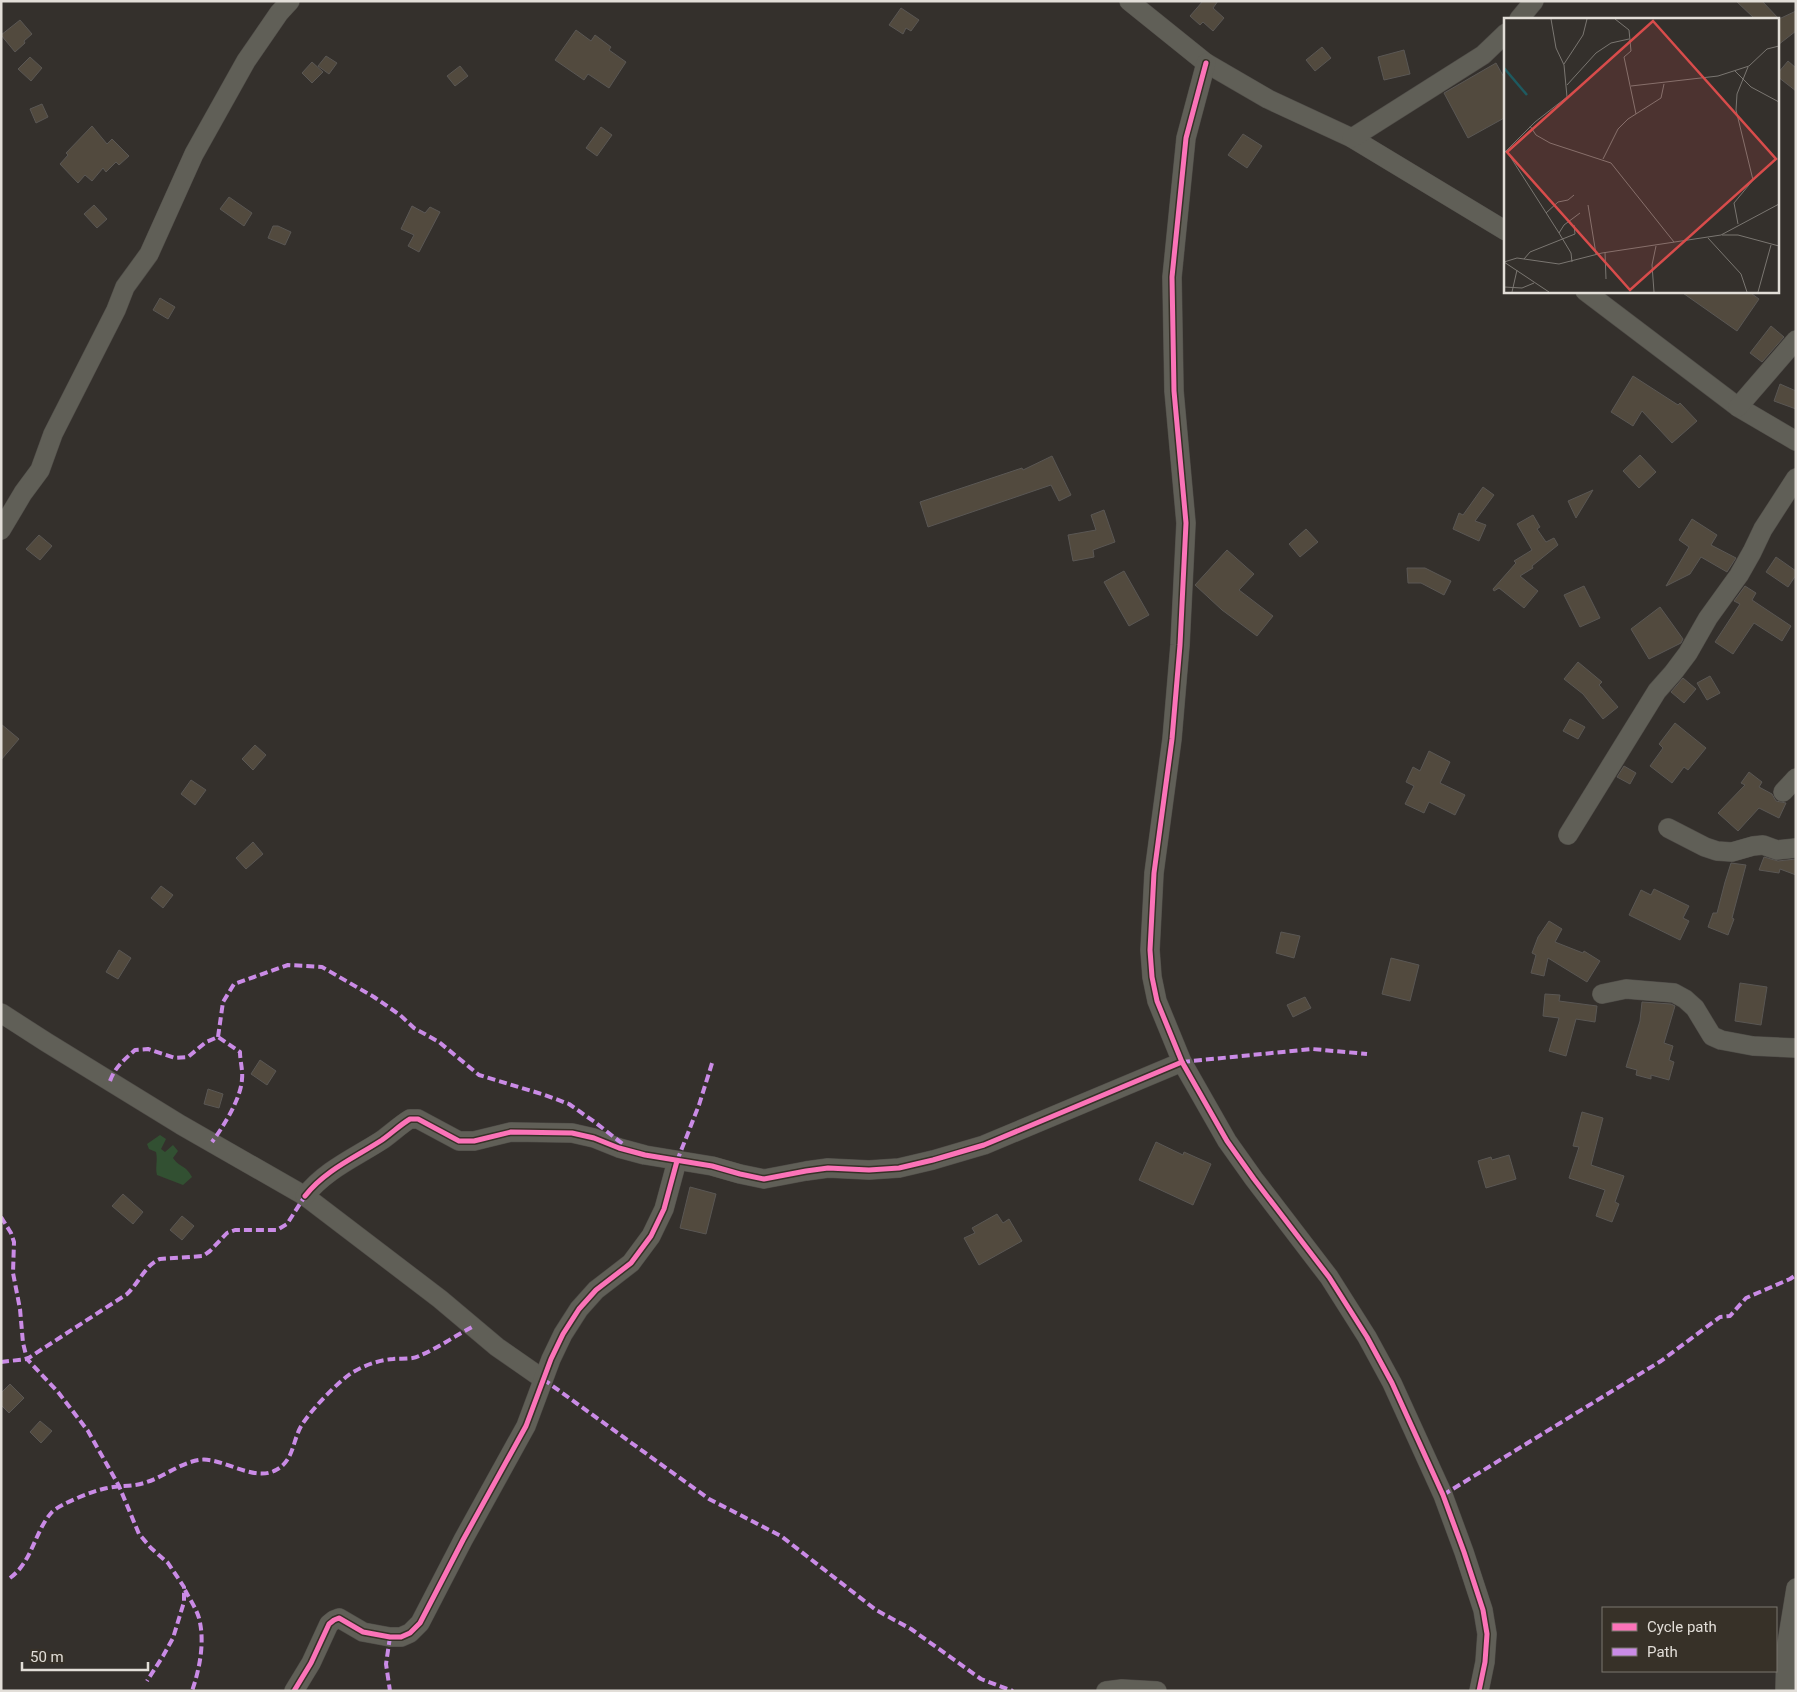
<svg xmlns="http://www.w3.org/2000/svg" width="1797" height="1692" font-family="Roboto,sans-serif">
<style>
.green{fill:#325032}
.building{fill:#524a3e;stroke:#5a5754}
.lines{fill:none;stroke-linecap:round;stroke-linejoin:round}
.street-casing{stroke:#4f4c48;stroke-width:20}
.street{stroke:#605f57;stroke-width:19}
.quiet{stroke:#ca8be6;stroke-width:4;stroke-dasharray:8 4;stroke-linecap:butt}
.cycleway-casing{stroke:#373128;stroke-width:8}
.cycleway{stroke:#fb73b8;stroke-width:5}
.inset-river{fill:none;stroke:#1e5a60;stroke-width:2.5}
.inset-road{fill:none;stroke:#7a7671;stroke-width:1}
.view{fill:#d84c4b;fill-opacity:0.15;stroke:#d84c4b;stroke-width:2.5}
.inset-edge{fill:none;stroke:#e2ded8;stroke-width:2.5}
</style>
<rect width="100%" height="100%" fill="#34302c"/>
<path class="green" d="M160,1135L166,1139L161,1149L165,1152L173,1145L178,1151L173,1158C180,1168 186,1165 192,1177L183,1185L157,1175C155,1167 158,1161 156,1152L149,1149L147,1144Z"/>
<g class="building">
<polygon points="1203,1 1218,1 1213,8 1224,18 1213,31 1203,22 1200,25 1190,16"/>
<polygon points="1736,1 1762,1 1779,19 1796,11 1796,31 1778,45 1778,19 1755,19"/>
<polygon points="901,8 919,20 911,31 906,28 903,34 889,25"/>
<polygon points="20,20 32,34 24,41 25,43 15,52 1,35"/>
<polygon points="576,30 591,41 595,35 611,47 609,50 626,62 609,88 588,74 584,80 555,60"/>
<polygon points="1322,47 1331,58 1315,71 1306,60"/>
<polygon points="1404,50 1410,74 1384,80 1378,57"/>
<polygon points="326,56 337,63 329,74 318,66"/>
<polygon points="30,57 42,68 31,81 18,69"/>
<polygon points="1788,61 1796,68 1796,91 1778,77 1778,73"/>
<polygon points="312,62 323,72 312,83 302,73"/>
<polygon points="1496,63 1506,81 1506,117 1468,138 1444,93"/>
<polygon points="460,66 468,76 455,86 447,76"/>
<polygon points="42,104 48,117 36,123 30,109"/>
<polygon points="92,126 107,144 112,139 129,156 119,165 116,162 106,172 103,168 92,181 85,175 78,183 60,164 68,155 66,153"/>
<polygon points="601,127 612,135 597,156 586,148"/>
<polygon points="1243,134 1262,146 1247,168 1228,155"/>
<polygon points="229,197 252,213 244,226 220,209"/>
<polygon points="94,205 107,219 97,228 84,214"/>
<polygon points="412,206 425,213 430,207 440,212 419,252 408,246 414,235 401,229"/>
<polygon points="273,226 278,226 291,232 285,245 268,238"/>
<polygon points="1680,291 1748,291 1759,299 1737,331"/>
<polygon points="160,298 175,307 168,319 153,310"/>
<polygon points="1771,326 1784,337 1762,362 1750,353"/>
<polygon points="1633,376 1678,405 1680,403 1697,421 1672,443 1642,411 1633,426 1611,412"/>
<polygon points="1780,384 1796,391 1796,409 1774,401"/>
<polygon points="1640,455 1656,472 1639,488 1623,471"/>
<polygon points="1052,456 1071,495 1059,501 1051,485 928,527 920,502 1022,468 1023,470"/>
<polygon points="1483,487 1494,495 1475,521 1486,525 1479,541 1453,529 1459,513 1463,515"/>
<polygon points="1593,490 1576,518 1568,501"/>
<polygon points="1104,510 1115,542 1093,550 1094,557 1073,561 1068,535 1096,530 1091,515"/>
<polygon points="1533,515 1540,527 1537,529 1546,542 1554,538 1558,545 1532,566 1533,568 1520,576 1538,591 1524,608 1499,588 1494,591 1493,589 1516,563 1514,561 1532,550 1517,524"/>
<polygon points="1692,519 1717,535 1711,545 1736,558 1727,572 1701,557 1690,574 1666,586 1689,547 1679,540"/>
<polygon points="1306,529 1318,542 1300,557 1289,544"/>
<polygon points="39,535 52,546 40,560 26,549"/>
<polygon points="1227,550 1254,574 1239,590 1273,616 1257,636 1222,610 1195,585"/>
<polygon points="1776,557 1796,571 1796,575 1788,587 1766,572"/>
<polygon points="1407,568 1425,568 1451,581 1444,595 1421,583 1408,583"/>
<polygon points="1124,571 1149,615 1129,626 1104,582"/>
<polygon points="1584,586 1600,618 1580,627 1564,595"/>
<polygon points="1745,586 1756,593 1752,600 1791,626 1782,641 1754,623 1733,654 1715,642 1740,604 1734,601"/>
<polygon points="1660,607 1683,639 1681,643 1649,659 1631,629"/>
<polygon points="1578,662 1602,682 1599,685 1618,707 1603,719 1583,694 1564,679"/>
<polygon points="1710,676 1720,693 1707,700 1697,683"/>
<polygon points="1683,678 1696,689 1684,703 1671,692"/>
<polygon points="1570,719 1585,727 1578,739 1563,731"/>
<polygon points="1675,723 1706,748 1688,770 1684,767 1672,783 1650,766 1663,748 1659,744"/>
<polygon points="1,724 19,739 1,760"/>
<polygon points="255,745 266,755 253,770 242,759"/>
<polygon points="1429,751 1450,762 1440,783 1465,795 1455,815 1429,802 1424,813 1405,804 1414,786 1406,782 1413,767 1420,771"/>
<polygon points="1624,766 1636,773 1630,784 1617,777"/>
<polygon points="1749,772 1762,782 1759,787 1772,794 1776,801 1786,803 1779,818 1759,808 1738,831 1718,813 1745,785 1741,783"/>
<polygon points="191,780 206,790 195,805 181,794"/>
<polygon points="253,842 263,854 246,869 236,858"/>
<polygon points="1764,857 1778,861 1796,859 1796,875 1780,869 1779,873 1759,870"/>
<polygon points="1731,863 1746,865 1732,918 1734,919 1728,935 1708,927 1713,913 1717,913 1725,882"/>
<polygon points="161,886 173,895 163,908 151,898"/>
<polygon points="1654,889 1689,906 1683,918 1689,921 1680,940 1629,915 1641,890 1651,895"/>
<polygon points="1549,921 1562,929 1555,942 1583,953 1584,951 1600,961 1587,982 1548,958 1544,976 1531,973 1536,955 1532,953 1538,937"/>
<polygon points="1281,932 1300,936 1294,958 1276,953"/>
<polygon points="119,950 131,958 118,979 106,972"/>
<polygon points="1391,958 1419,965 1410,1001 1382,994"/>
<polygon points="1740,983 1767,987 1761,1025 1735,1021"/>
<polygon points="1545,994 1560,995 1559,1001 1597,1006 1595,1022 1576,1019 1566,1056 1549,1051 1559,1018 1543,1016"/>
<polygon points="1305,997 1311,1008 1293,1017 1287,1005"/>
<polygon points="1642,1002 1671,1004 1675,1006 1664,1043 1673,1046 1669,1060 1674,1062 1669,1080 1651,1075 1651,1079 1636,1075 1637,1070 1626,1067 1640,1021"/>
<polygon points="260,1060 276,1071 267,1085 251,1074"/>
<polygon points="208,1089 223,1094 219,1108 204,1104"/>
<polygon points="1582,1112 1603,1118 1591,1165 1624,1176 1615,1202 1619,1204 1612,1222 1596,1216 1605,1190 1569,1178 1579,1147 1573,1146"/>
<polygon points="1156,1142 1183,1155 1184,1152 1211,1164 1193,1205 1139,1180"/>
<polygon points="1509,1155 1516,1179 1486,1188 1478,1161 1491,1157 1492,1160"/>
<polygon points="690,1187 716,1194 706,1234 680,1228"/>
<polygon points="123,1194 143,1212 133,1224 112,1206"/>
<polygon points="997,1214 1003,1223 1009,1219 1022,1241 979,1265 964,1238 975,1233 972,1228"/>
<polygon points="182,1216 194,1226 182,1240 170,1230"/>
<polygon points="10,1384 24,1398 9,1413 1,1405 1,1393"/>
<polygon points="40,1421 52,1431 41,1443 30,1432"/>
</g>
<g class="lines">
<defs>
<g id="street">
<polyline points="1129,1 1206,63 1268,99 1352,138 1506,231"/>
<polyline points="1519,19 1534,1"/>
<polyline points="1206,63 1186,138 1172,277 1174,391 1186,523 1180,645 1172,739 1154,873 1150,950 1152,977 1157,1001 1182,1062 1227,1141 1254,1179 1329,1277 1367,1337 1392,1383 1443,1495 1464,1552 1483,1610 1487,1634 1485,1662 1479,1691"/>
<polyline points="1352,138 1483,55 1506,33"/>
<polyline points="1585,291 1738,407 1796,441"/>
<polyline points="1738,407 1796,340"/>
<polyline points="1,530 23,493 40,470 53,434 116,310 125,287 149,254 194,154 246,61 279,13 290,1"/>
<polyline points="1783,792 1796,778"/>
<polyline points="1668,828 1705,847 1717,851 1732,852 1753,846 1763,845 1777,850 1796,848"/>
<polyline points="1568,835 1657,691 1673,673 1688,653 1708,618 1739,575 1752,552 1763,529 1796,478"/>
<polyline points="1602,994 1626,989 1674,993 1685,999 1695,1008 1712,1036 1721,1040 1753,1046 1796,1048"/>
<polyline points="1,1013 46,1042 181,1125 305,1196 440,1299 497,1347 543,1379"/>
<path d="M305,1196C325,1170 356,1157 382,1140C392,1133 400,1125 410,1119H418L459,1141H474L511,1132L572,1133L594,1138L619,1148L645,1155L712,1166L740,1174L764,1179L806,1171L828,1168L869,1170L899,1168L933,1160L984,1145L1182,1062"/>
<polyline points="294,1691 311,1663 329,1624 334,1620 339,1618 363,1632 390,1637 401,1637 410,1633 420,1623 463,1540 526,1426 551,1359 563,1334 579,1309 596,1290 631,1263 651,1236 664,1209 677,1161"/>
<polyline points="1106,1691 1122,1689 1157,1691"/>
<polyline points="1785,1691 1786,1649 1796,1588"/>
</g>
</defs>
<use href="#street" class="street-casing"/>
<use href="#street" class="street"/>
<g class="quiet">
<polyline points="218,1037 223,1002 234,984 288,965 322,967 374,997 400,1015 414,1028 439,1042 479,1075 545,1095 569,1104 596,1123 624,1145"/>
<polyline points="1182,1062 1312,1049 1367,1054"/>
<path d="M110,1081C115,1067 124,1060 135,1050L148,1049L175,1058L188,1057L206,1042L218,1037L240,1052C240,1061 243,1070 242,1079C241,1099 223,1127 212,1142"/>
<polyline points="677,1161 699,1105 713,1060"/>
<polyline points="1,1217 11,1233 14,1242 13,1273 20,1309 23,1343 27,1359 58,1392 88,1431 119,1486 139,1534 151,1548 168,1563 184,1587 184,1602 173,1638 163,1656 147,1681"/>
<path d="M1,1362L27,1359L127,1294C138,1284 146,1264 160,1259L203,1256L210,1251L227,1233L235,1230H277L287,1224L305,1196"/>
<polyline points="543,1379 709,1499 781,1536 876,1610 911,1629 981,1679 1013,1691"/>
<polyline points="1443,1495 1661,1361 1720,1317 1730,1316 1746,1298 1790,1279 1796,1275"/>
<path d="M10,1578C33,1561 34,1532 52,1512C60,1504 95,1490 107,1488C121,1485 134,1487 147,1482C165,1476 180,1463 199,1460C221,1456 254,1483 276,1470C295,1460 292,1439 303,1423C314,1407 335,1385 350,1374C362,1366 379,1360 393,1359C401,1358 411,1360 419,1356C436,1349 455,1336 472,1327"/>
<path d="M185,1590C189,1598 196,1608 199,1618C205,1641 200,1668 192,1691"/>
<polyline points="390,1637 386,1664 390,1691"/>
</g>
<defs>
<g id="cycleway">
<polyline points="1206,63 1186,138 1172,277 1174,391 1186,523 1180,645 1172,739 1154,873 1150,950 1152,977 1157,1001 1182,1062 1227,1141 1254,1179 1329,1277 1367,1337 1392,1383 1443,1495 1464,1552 1483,1610 1487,1634 1485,1662 1479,1691"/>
<path d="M305,1196C325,1170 356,1157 382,1140C392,1133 400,1125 410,1119H418L459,1141H474L511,1132L572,1133L594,1138L619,1148L645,1155L712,1166L740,1174L764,1179L806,1171L828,1168L869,1170L899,1168L933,1160L984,1145L1182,1062"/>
<polyline points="294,1691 311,1663 329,1624 334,1620 339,1618 363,1632 390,1637 401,1637 410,1633 420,1623 463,1540 526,1426 551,1359 563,1334 579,1309 596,1290 631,1263 651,1236 664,1209 677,1161"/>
</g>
</defs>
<use href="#cycleway" class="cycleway-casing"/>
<use href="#cycleway" class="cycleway"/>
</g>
<g transform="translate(1504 18)">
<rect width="275" height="275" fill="#34302c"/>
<path class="inset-river" d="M0,50L23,77"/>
<path class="inset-road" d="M111,1L125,12L127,33L120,39L132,96M60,46L79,17L83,1M231,53L247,69L275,84M63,67L92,35L107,25L125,21M127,68L214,58L245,48L263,31L275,28M26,108L32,117L46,125L107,145L170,224M2,132L55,215L67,235L68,244M0,135L31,104L63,79L60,47L52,30L47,1M99,141L114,111L124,101L157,80L160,66M84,187L92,236M42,195L54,184L64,182L70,177M234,206L230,185L249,162L232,92L233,76L244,49M55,215L60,207L76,195M218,217H234L275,228M204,220L237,256L243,274M101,234L102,261M20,241L26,234L71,216L70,207M0,244L13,240L55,246L98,235L217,217L275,186M0,244L45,274M0,269L18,270L30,265M8,274L13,252M150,274L148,247L152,228M254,274L267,227"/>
<path class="view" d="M149,3L272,141L126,272L3,134Z"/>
<rect width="275" height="275" class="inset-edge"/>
</g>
<rect width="1797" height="1692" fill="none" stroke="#e2ded8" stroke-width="5"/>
<rect x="1602" y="1607" width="175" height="65" fill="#373128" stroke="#7b766e"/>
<rect x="1612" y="1623" width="25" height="8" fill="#fb73b8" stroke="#7b766e"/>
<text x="1647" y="1632" font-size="15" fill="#e2ded8">Cycle path</text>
<rect x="1612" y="1648" width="25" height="8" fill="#ca8be6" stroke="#7b766e"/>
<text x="1647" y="1657" font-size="15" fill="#e2ded8">Path</text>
<path d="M22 1662v8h126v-8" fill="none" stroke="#e2ded8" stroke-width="2.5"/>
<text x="30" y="1662" font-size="15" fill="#e2ded8" stroke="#373128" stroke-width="4" paint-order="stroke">50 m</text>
</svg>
